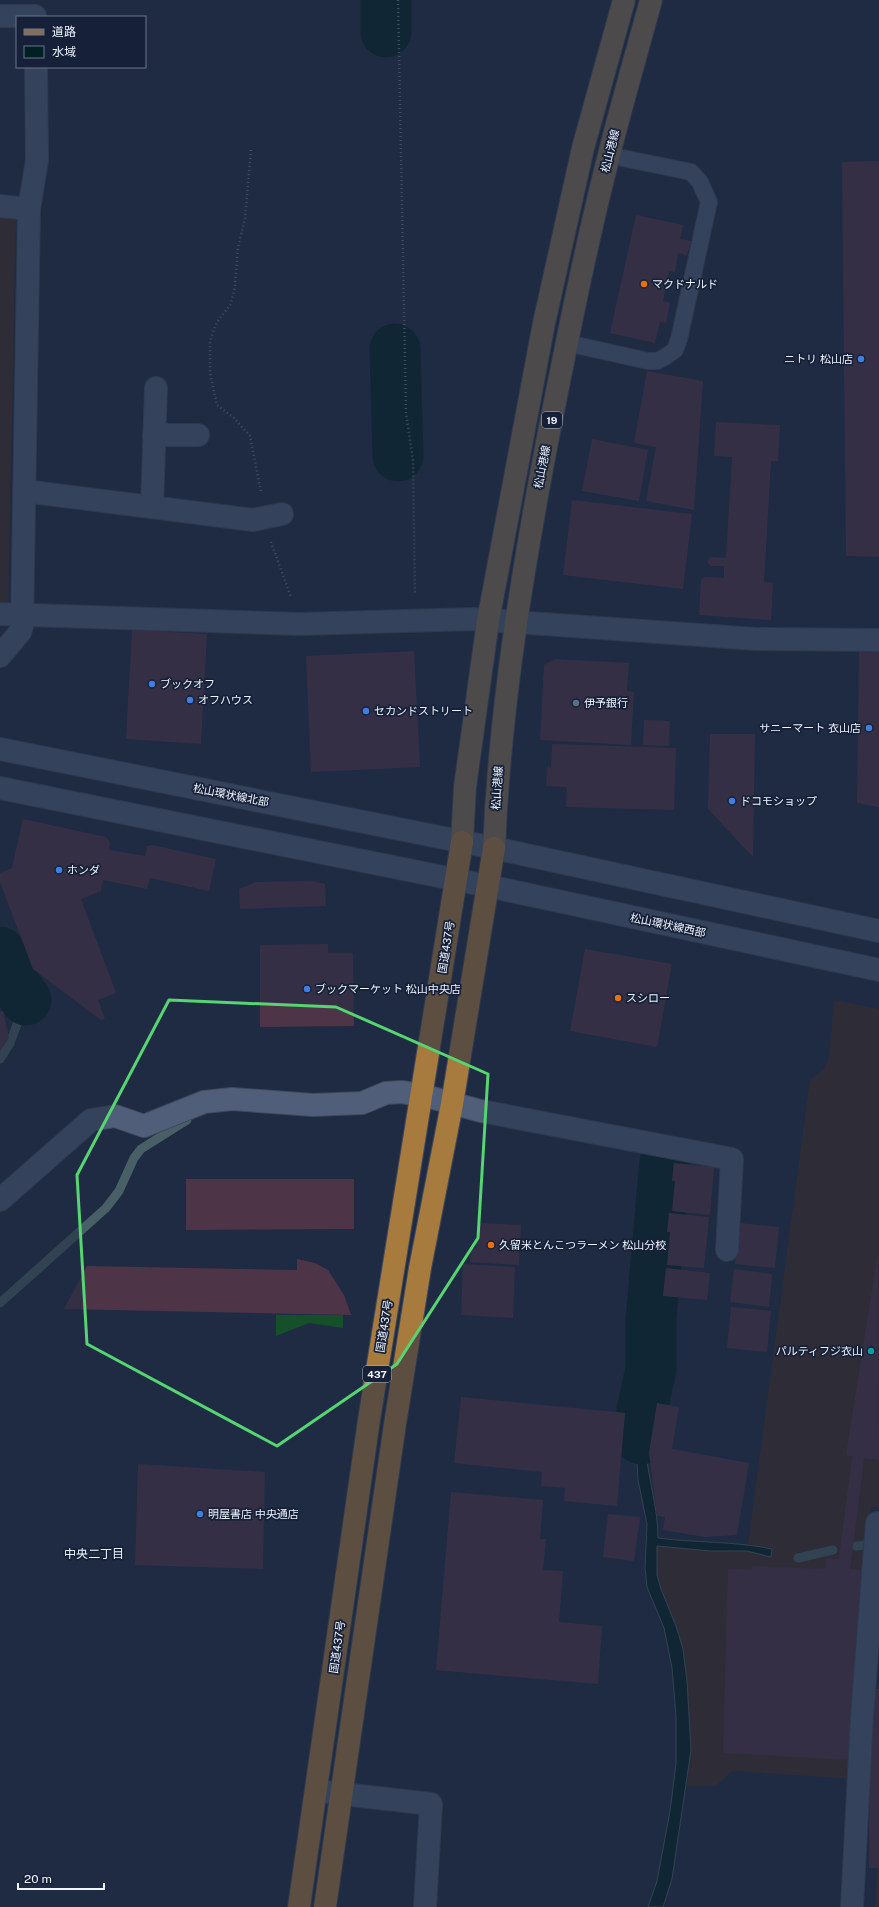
<svg xmlns="http://www.w3.org/2000/svg" width="879" height="1907" font-family="'Public Sans','Noto Sans JP',sans-serif">
<style>
.commercial{fill:#412e29;fill-rule:evenodd}
.education{fill:#412e27}
.green{fill:#15502b}
.water{fill:#002023;stroke:#486065}
.lines{fill:none;stroke-linecap:round;stroke-linejoin:round}
.stream{stroke:#486065;stroke-width:9}
.river{stroke:#002023;stroke-width:51}
.building{fill:#4e3447}
.lane-casing{stroke:#3f495c;stroke-width:18}
.street-casing{stroke:#3f495c;stroke-width:24}
.secondary-casing{stroke:#3f495c;stroke-width:24}
.primary-casing{stroke:#3f495c;stroke-width:24}
.highway-casing{stroke:#3f495c;stroke-width:24}
.path{stroke:#6b7487;stroke-width:2.5;stroke-dasharray:1 3;stroke-linecap:butt}
.lane{stroke:#505e79;stroke-width:16}
.street{stroke:#505e79;stroke-width:22}
.secondary{stroke:#505e79;stroke-width:22}
.primary{stroke:#846f56;stroke-width:22}
.highway{stroke:#a77a3e;stroke-width:22}
.marked{fill:none;stroke:#55d671;stroke-width:3;stroke-linejoin:round}
.food-dot{fill:#e8710a;stroke:#162139;stroke-width:1.5}
.shop-dot{fill:#3f7fe0;stroke:#162139;stroke-width:1.5}
.service-dot{fill:#5c6f8a;stroke:#162139;stroke-width:1.5}
.culture-dot{fill:#0f9aa8;stroke:#162139;stroke-width:1.5}
.labels{text-anchor:middle;dominant-baseline:central;stroke-width:3.5;stroke-linejoin:round;paint-order:stroke}
.shield{fill:#162139;stroke:#aeb5c3;stroke-width:1}
.shield-label{font-size:10px;font-weight:bold;fill:#eff4fe}
.street-label{font-size:11px;fill:#eff4fe;stroke:#162139}
.poi-label{font-size:11px;fill:#eff4fe;stroke:#162139;text-anchor:start}
.neighbourhood-label{font-size:12px;fill:#eff4fe;stroke:#162139}
</style>
<rect width="100%" height="100%" fill="#1f2b43"/>
<g class="commercial">
<path d="M834,1000L879,1009V1507H871L857,1779L732,1771L716,1786H687L691,1750L687,1681L683,1649L657,1575V1546L710,1551H747L771,1557L772,1549L748,1544L810,1080L824,1069L829,1058ZM832,1547L833,1553L799,1561L797,1555Z"/>
<polygon points="879,1842 879,1907 875,1907"/>
</g>
<polygon class="education" points="0,217 16,218 8,609 0,609"/>
<polygon class="green" points="276,1315 343,1315 343,1328 309,1323 276,1336"/>
<path class="water" d="M646,1367L657,1371C651,1397 644,1425 646,1453C649,1481 658,1509 658,1538C696,1543 735,1541 772,1549L771,1557L747,1551H710L657,1546V1575L661,1589L676,1626L683,1649L687,1681L691,1750L672,1879L663,1907H648L657,1881L670,1811L676,1764V1716L672,1668L664,1628L647,1587L645,1567L647,1524L638,1480L636,1440V1409Z"/>
<g class="lines">
<g class="stream">
<polyline points="0,1059 10,1043 26,1000"/>
<polyline points="0,1303 106,1208 119,1191 134,1158 141,1149 187,1120"/>
<polyline points="856,1546 866,1545"/>
<polyline points="798,1558 833,1550"/>
</g>
<g class="river">
<polyline points="386,0 386,32"/>
<polyline points="395,349 398,456"/>
<polyline points="0,952 18,989 26,1000"/>
<polyline points="641,1439 642,1410 651,1369 651,1319 665,1161"/>
</g>
</g>
<g class="building">
<polygon points="879,161 879,557 846,556 842,162"/>
<polygon points="636,215 683,225 680,239 691,241 687,255 678,253 675,272 669,271 663,301 670,303 666,323 660,322 655,343 610,333"/>
<polygon points="647,371 703,381 694,510 646,501 656,447 634,443"/>
<polygon points="716,422 780,425 778,461 771,461 764,582 773,583 771,620 699,615 701,580 705,577 724,578 724,566 711,566 708,563 708,560 711,557 726,558 732,457 714,456"/>
<polygon points="592,439 648,450 639,501 582,491"/>
<polygon points="572,500 692,514 683,589 563,575"/>
<polygon points="132,630 207,634 201,744 126,739"/>
<polygon points="414,651 420,767 311,772 306,656"/>
<polygon points="859,652 879,652 879,807 857,803"/>
<polygon points="555,659 629,663 627,691 634,692 631,745 540,740 544,665"/>
<polygon points="644,720 670,721 669,746 643,745"/>
<polygon points="710,734 755,734 753,857 708,809"/>
<polygon points="552,744 676,748 674,810 566,807 567,787 546,786 547,767 551,768"/>
<polygon points="23,819 106,837 110,842 109,850 145,856 147,846 152,845 216,859 209,891 150,878 147,889 103,880 101,891 81,899 116,993 98,1000 105,1019 101,1020 33,969 0,882 0,873 12,868"/>
<polygon points="312,881 325,884 326,906 240,909 239,889 256,882"/>
<polygon points="328,944 328,953 353,953 354,1026 260,1027 260,945"/>
<polygon points="585,949 672,964 657,1047 570,1031"/>
<polygon points="3,1011 9,1038 0,1051 0,1012"/>
<polygon points="674,1163 714,1167 710,1215 672,1211 675,1181 672,1181"/>
<polygon points="186,1179 354,1179 354,1229 186,1230"/>
<polygon points="669,1213 709,1217 704,1268 667,1265 670,1232 667,1232"/>
<polygon points="478,1223 521,1225 519,1265 470,1262 471,1247 476,1248"/>
<polygon points="739,1223 779,1227 775,1268 735,1264"/>
<polygon points="878,1252 879,1460 864,1458 850,1569 861,1570 852,1760 723,1753 728,1569 752,1570 752,1566 825,1569 826,1559 839,1559 852,1456 846,1455"/>
<polygon points="297,1259 315,1263 328,1270 344,1295 351,1315 64,1309 87,1266 297,1270"/>
<polygon points="463,1264 515,1267 513,1318 461,1315"/>
<polygon points="666,1268 710,1273 707,1300 663,1296"/>
<polygon points="734,1269 772,1274 769,1307 730,1302"/>
<polygon points="731,1307 771,1311 767,1352 727,1348"/>
<polygon points="461,1397 625,1413 617,1506 564,1501 565,1488 541,1486 542,1472 454,1463"/>
<polygon points="657,1403 679,1407 672,1449 749,1463 737,1535 705,1537 663,1530 665,1517 657,1516 649,1453"/>
<polygon points="138,1464 265,1472 263,1569 135,1565"/>
<polygon points="451,1492 543,1500 540,1539 546,1539 543,1570 563,1571 559,1622 602,1626 598,1684 436,1670"/>
<polygon points="608,1514 640,1517 634,1561 603,1557"/>
<polygon points="870,1689 879,1689 879,1868 869,1868"/>
</g>
<g class="lines">
<defs>
<polyline id="lane" points="567,343 648,361 657,361 665,357 675,350 679,339 709,202 700,182 691,172 608,155"/>
<g id="street">
<polyline points="0,16 35,16"/>
<polyline points="0,206 29,209"/>
<polyline points="154,435 198,435"/>
<polyline points="24,491 253,520 282,514"/>
<polyline points="152,507 156,388"/>
<polyline points="0,614 301,624 473,619 756,639 879,640"/>
<polyline points="0,656 20,632 22,626 29,209 37,160 36,67"/>
<polyline points="0,1200 91,1120 115,1116 144,1126 204,1102 232,1099 313,1105 362,1103 386,1093 401,1092 422,1095 481,1111 732,1159 727,1250"/>
<polyline points="317,1791 431,1804 425,1907"/>
<polyline points="852,1907 862,1717 877,1523 879,1523"/>
</g>
<g id="secondary">
<polyline points="0,749 494,848 879,931"/>
<polyline points="0,788 488,886 879,970"/>
</g>
<g id="primary">
<polyline points="462,842 465,787 488,621 544,323 583,148 624,0"/>
<path d="M494,848C500,706 523,566 550,427C568,336 586,245 609,155C622,103 637,52 651,0"/>
</g>
<g id="highway">
<polyline points="299,1907 369,1420 462,842"/>
<polyline points="325,1907 395,1424 420,1268 452,1104 494,848"/>
</g>
</defs>
<use href="#lane" class="lane-casing"/>
<use href="#street" class="street-casing"/>
<use href="#secondary" class="secondary-casing"/>
<use href="#primary" class="primary-casing"/>
<use href="#highway" class="highway-casing"/>
<g class="path">
<polyline points="398,0 406,413 413,460 415,595"/>
<polyline points="251,150 245,218 238,248 235,286 231,304 217,322 210,341 210,373 217,405 234,418 250,436 261,492"/>
<polyline points="271,542 291,597"/>
</g>
<use href="#lane" class="lane"/>
<use href="#street" class="street"/>
<use href="#secondary" class="secondary"/>
<use href="#primary" class="primary"/>
<use href="#highway" class="highway"/>
</g>
<path d="M0 0H879V1907H0ZM169,1000L336,1007L488,1074L478,1238L397,1364L277,1446L87,1344L77,1175Z" fill="#1f2b43" fill-opacity=".55" fill-rule="evenodd"/>
<path class="marked" d="M169,1000L336,1007L488,1074L478,1238L397,1364L277,1446L87,1344L77,1175Z"/>
<g class="food-dot">
<circle cx="644" cy="284" r="4"/>
<circle cx="618" cy="998" r="4"/>
<circle cx="491" cy="1245" r="4"/>
</g>
<g class="shop-dot">
<circle cx="861" cy="359" r="4"/>
<circle cx="152" cy="684" r="4"/>
<circle cx="190" cy="700" r="4"/>
<circle cx="366" cy="711" r="4"/>
<circle cx="869" cy="728" r="4"/>
<circle cx="732" cy="801" r="4"/>
<circle cx="59" cy="870" r="4"/>
<circle cx="307" cy="989" r="4"/>
<circle cx="200" cy="1514" r="4"/>
</g>
<circle class="service-dot" cx="576" cy="703" r="4"/>
<circle class="culture-dot" cx="871" cy="1351" r="4"/>
<g class="labels">
<g class="shield">
<rect x="542" y="412" width="20" height="16" rx="3"/>
<rect x="363" y="1366" width="28" height="16" rx="3"/>
</g>
<g class="shield-label">
<text x="552" y="420">19</text>
<text x="377" y="1374">437</text>
</g>
<g class="street-label">
<text transform="translate(610 151) rotate(-76)">松山港線</text>
<text transform="translate(542 467) rotate(-79)">松山港線</text>
<text transform="translate(497 788) rotate(-86)">松山港線</text>
<text transform="translate(231 795) rotate(11)">松山環状線北部</text>
<text transform="translate(668 925) rotate(12)">松山環状線西部</text>
<text transform="translate(446 947) rotate(-81)">国道437号</text>
<text transform="translate(384 1326) rotate(-81)">国道437号</text>
<text transform="translate(337 1647) rotate(-82)">国道437号</text>
</g>
<g class="poi-label">
<text x="652" y="284">マクドナルド</text>
<text x="853" y="359" text-anchor="end">ニトリ 松山店</text>
<text x="160" y="684">ブックオフ</text>
<text x="198" y="700">オフハウス</text>
<text x="584" y="703">伊予銀行</text>
<text x="374" y="711">セカンドストリート</text>
<text x="861" y="728" text-anchor="end">サニーマート 衣山店</text>
<text x="740" y="801">ドコモショップ</text>
<text x="67" y="870">ホンダ</text>
<text x="315" y="989">ブックマーケット 松山中央店</text>
<text x="626" y="998">スシロー</text>
<text x="499" y="1245">久留米とんこつラーメン 松山分校</text>
<text x="863" y="1351" text-anchor="end">パルティフジ衣山</text>
<text x="208" y="1514">明屋書店 中央通店</text>
</g>
<g class="neighbourhood-label">
<text x="94" y="1554">中央二丁目</text>
</g>
</g>
<rect x="16" y="16" width="130" height="52" fill="#162139" stroke="#6d7588"/>
<rect x="24" y="29" width="20" height="6" fill="#846f56" stroke="#6d7588"/>
<text x="52" y="36" font-size="12" fill="#eff4fe">道路</text>
<rect x="24" y="46" width="20" height="12" fill="#002023" stroke="#6d7588"/>
<text x="52" y="56" font-size="12" fill="#eff4fe">水域</text>
<path d="M18 1883v6h86v-6" fill="none" stroke="#eff4fe" stroke-width="2"/>
<text x="24" y="1883" font-size="12" fill="#eff4fe" stroke="#162139" stroke-width="3" paint-order="stroke">20 m</text>
</svg>
